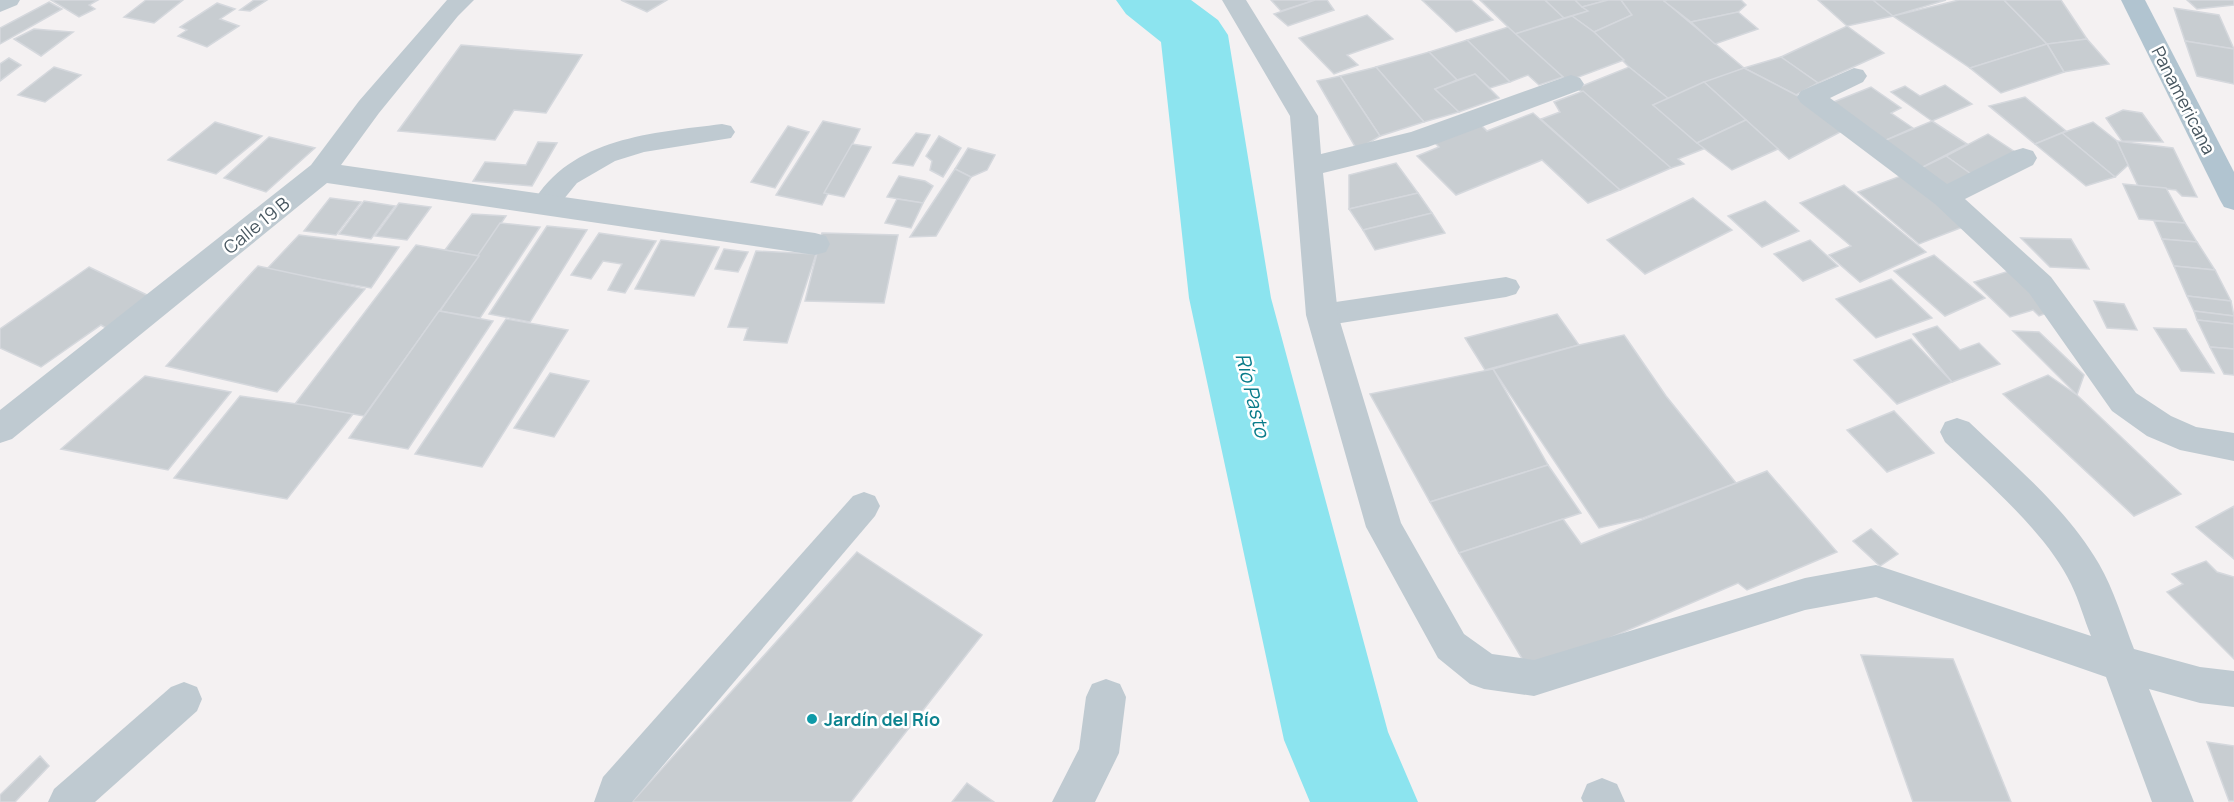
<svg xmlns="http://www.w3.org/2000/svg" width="2234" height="802" font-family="Manrope,sans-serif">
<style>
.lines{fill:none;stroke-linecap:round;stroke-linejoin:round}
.river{fill:#8ce4ef;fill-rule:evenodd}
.building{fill:#c8cdd1;stroke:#d5d8dd;stroke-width:1.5}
.service{fill:#bfcad1;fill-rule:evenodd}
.minor{fill:#bfcad1;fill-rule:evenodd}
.primary{fill:#b1c4d0;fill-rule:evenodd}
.culture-dot{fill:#0f9aa8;stroke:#fff;stroke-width:2}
.labels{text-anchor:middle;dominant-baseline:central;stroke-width:5;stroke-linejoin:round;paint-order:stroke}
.street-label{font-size:18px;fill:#485760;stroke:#fff}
.culture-label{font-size:18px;font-weight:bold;fill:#0d838f;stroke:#fff;text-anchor:start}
.water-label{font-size:20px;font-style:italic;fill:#0a7c8a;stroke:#fff}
</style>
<rect width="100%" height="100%" fill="#f4f1f2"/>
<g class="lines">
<polygon class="river" points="1116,0 1191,0 1218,20 1228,35 1271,298 1388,732 1418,802 1310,802 1284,740 1189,298 1161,42 1126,14"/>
</g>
<g class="building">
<polygon points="51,0 98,0 89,5 95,9 79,17"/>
<polygon points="146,0 183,0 154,23 124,17"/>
<polygon points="254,0 267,0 250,11 240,10"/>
<polygon points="621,0 667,0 647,12"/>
<polygon points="1271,0 1315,0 1281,11"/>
<polygon points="1315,0 1327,0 1334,10 1288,26 1274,14"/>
<polygon points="1422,0 1471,0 1493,20 1456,32"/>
<polygon points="1480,0 1545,0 1564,18 1512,35 1508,27"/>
<polygon points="1545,0 1575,0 1588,11 1564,18"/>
<polygon points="1575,0 1608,0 1582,7"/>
<polygon points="1608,0 1621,0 1632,15 1594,32 1572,16 1588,11 1582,7"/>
<polygon points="1621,0 1663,0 1744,68 1669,99 1629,67 1594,32 1632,15"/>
<polygon points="1667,0 1741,0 1746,5 1738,12 1691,22 1664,1"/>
<polygon points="1818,0 1873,0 1893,16 1847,26"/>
<polygon points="1873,0 1946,0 1893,16"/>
<polygon points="1959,0 2004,0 2047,44 1970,68 1893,16"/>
<polygon points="2004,0 2061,0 2087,39 2047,44"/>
<polygon points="2187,0 2234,0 2234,5 2197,9"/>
<polygon points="49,2 62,9 0,44 0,28"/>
<polygon points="217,3 235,9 220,19 239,26 207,47 178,36 187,30 180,27"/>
<polygon points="2174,8 2219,15 2234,49 2185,41"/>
<polygon points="1738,12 1758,29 1715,44 1691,22"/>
<polygon points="1367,15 1393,39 1347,55 1358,65 1334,74 1299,38"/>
<polygon points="1572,16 1594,32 1624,60 1568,81 1512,35"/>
<polygon points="1847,26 1884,53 1818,83 1781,57"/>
<polygon points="1508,27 1563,77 1539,85 1528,75 1510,82 1467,40"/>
<polygon points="34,29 73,32 41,56 14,39"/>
<polygon points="2087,39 2109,64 2064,72 2047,44"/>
<polygon points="1467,40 1510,82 1490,88 1475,74 1457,80 1429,52"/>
<polygon points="2185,41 2234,49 2234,84 2197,76"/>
<polygon points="2047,44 2064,72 2001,93 1970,68"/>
<polygon points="461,45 582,55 546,113 514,110 495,140 398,131"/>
<polygon points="1429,52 1457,80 1435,89 1459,112 1424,122 1376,67"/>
<polygon points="1781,57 1818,83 1796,95 1744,68"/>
<polygon points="9,58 21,65 0,81 0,64"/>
<polygon points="54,67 81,75 45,102 18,95"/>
<polygon points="1376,67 1424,122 1380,136 1340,76"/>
<polygon points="1629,67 1669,99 1653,105 1706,148 1678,159 1684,164 1671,168 1577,88"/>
<polygon points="1744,68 1796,95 1846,129 1789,159 1704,82"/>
<polygon points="1475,74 1499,98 1459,112 1435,89"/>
<polygon points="1340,76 1380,136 1357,150 1317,81"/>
<polygon points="1704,82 1746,120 1697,143 1653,105"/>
<polygon points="1945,85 1972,104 1932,121 1891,92 1905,86 1920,96"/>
<polygon points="1871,87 1901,108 1891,113 1913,128 1884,141 1831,103"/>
<polygon points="1583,91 1671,168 1620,190 1541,119 1560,112 1554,102"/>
<polygon points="2025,97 2066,131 2035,144 1989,106"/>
<polygon points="2123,110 2142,113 2163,142 2122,141 2106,118"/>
<polygon points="1533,113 1620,190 1588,203 1542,160 1456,195 1417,156 1439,147 1433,141 1479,123 1487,131"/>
<polygon points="1746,120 1778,149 1732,170 1697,143"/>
<polygon points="823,121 860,129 822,205 776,195"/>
<polygon points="1932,121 1967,144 1921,168 1884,141"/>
<polygon points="215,122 262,136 216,174 168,160"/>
<polygon points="2093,122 2117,141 2128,165 2115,177 2062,133"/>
<polygon points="788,126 809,132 775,188 751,182"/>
<polygon points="916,133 930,135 913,166 893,163"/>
<polygon points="2062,133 2115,177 2086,186 2035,144"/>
<polygon points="1988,134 2015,152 1971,174 1946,156"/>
<polygon points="939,136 961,148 943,177 930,170 932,161 926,156"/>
<polygon points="269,137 315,148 266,192 224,178"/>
<polygon points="2117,141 2173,148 2197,197 2182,196 2176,190 2138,186"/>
<polygon points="538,142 557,143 532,186 473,181 485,162 526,165"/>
<polygon points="852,144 871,147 844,197 824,193"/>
<polygon points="968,148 995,155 987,170 971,177 955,169"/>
<polygon points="1946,156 1971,174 1947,187 1921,168"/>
<polygon points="1396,163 1418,193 1349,209 1349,175"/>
<polygon points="955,169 971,177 936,236 910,237"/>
<polygon points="1906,174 1968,225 1919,244 1858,192"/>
<polygon points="899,176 925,181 933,186 923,203 887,197"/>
<polygon points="2123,184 2166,188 2185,223 2139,219"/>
<polygon points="1844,185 1926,252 1860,282 1829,255 1851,246 1800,203"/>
<polygon points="1418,193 1432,213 1363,230 1349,209"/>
<polygon points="330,198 361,202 336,235 304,231"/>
<polygon points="1693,198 1732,230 1645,274 1607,240"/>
<polygon points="897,199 923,203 911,228 885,223"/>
<polygon points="364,201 395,206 371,239 339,234"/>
<polygon points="1765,201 1799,231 1762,247 1728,216"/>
<polygon points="399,203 431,207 407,240 375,236"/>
<polygon points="1432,213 1445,233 1375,250 1363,230"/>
<polygon points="472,214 506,216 479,256 445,250"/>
<polygon points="2154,221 2185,223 2197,242 2162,239"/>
<polygon points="500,223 540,227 480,318 440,311"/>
<polygon points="547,226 587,230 530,322 489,314"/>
<polygon points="599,233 656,241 625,293 608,290 622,264 603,261 591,279 571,275"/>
<polygon points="822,233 898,235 884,303 805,301"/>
<polygon points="299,235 399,247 371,288 266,270"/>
<polygon points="2021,238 2071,239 2089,269 2050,267"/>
<polygon points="2162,239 2197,242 2215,270 2174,266"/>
<polygon points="661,240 719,247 694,296 635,289"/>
<polygon points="1810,240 1838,266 1803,281 1774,254"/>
<polygon points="416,245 479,256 364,416 295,404"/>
<polygon points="724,249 748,252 738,272 715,269"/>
<polygon points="756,251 816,254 787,343 744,340 748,328 728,327"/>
<polygon points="1934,255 1985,298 1945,316 1894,271"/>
<polygon points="258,266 365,289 277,392 166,366"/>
<polygon points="2174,266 2215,270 2231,301 2187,296"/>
<polygon points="89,267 149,296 106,328 101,325 41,367 0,348 0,329"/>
<polygon points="2009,271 2052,311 2039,316 2033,310 2010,317 1974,282"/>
<polygon points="1891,279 1932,318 1876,338 1836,299"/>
<polygon points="2187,296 2231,301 2234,316 2194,311"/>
<polygon points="2094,301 2124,304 2137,330 2107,328"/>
<polygon points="439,311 493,321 408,449 349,438"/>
<polygon points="2194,311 2234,316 2234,324 2197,320"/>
<polygon points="1557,314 1579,345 1485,370 1465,338"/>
<polygon points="506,319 568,330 482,467 415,454"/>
<polygon points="2197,320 2234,324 2234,349 2210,347"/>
<polygon points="1937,326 1960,350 1979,343 2000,364 1952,382 1913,334"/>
<polygon points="2154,328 2186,329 2214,373 2181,371"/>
<polygon points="2013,331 2039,332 2084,375 2077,395"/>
<polygon points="1624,335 1666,396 1736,483 1643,518 1599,528 1493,369 1579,345"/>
<polygon points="1911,339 1952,382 1897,404 1854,360"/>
<polygon points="2210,347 2234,349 2234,375 2224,374"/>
<polygon points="1493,369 1548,465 1430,502 1370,394"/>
<polygon points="550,373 589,381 554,437 514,428"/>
<polygon points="2048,375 2077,395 2181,494 2134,516 2003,394"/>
<polygon points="145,376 231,392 168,470 61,449"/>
<polygon points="240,396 304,405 353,414 287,499 174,478"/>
<polygon points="1894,411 1934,453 1887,472 1847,430"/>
<polygon points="1548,465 1581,513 1459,553 1430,502"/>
<polygon points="1767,471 1837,552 1747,590 1738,583 1530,672 1459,553 1563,519 1581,544"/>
<polygon points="2234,506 2234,559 2196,527"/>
<polygon points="1871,529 1898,554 1880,566 1853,541"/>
<polygon points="857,552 982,635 851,802 632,802"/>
<polygon points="2206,561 2217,572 2234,577 2234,659 2167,592 2183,584 2172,574"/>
<polygon points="1861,655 1953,659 2011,802 1913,802"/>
<polygon points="2207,742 2234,746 2234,801 2229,801"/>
<polygon points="40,756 49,766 15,802 0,802 0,795"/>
<polygon points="967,783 994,802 952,802"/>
</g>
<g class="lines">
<g class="service">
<path d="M722,124L731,126L735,132L731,138L644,152L615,161L577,183L554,211L545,213L536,211L532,204C571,137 653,133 722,124Z"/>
<polygon points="1506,277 1516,280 1520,287 1516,294 1506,297 1322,326 1312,323 1308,315 1312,307 1322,304"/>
<polygon points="864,492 875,496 880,506 875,516 632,802 594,802 603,777 853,496"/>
<polygon points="184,682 197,687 202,699 197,711 95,802 48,802 54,789 171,687"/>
</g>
<g class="minor">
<polygon points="0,0 20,0 17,5 0,12"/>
<polygon points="447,0 474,0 458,16 379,113 341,165 815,233 826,236 830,244 826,252 815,255 327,183 12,439 0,443 0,410 311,165 359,101"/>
<path d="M1222,0H1246L1318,116L1321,154L1411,132L1562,78L1571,75L1580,78L1584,84L1580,90L1428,147L1323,173L1338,315L1401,523L1464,634L1492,654L1534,660L1805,578L1876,565L2091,636C2084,619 2079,600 2071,584C2047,533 1985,481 1945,442L1940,432L1945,422L1957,418L1969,422C2015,466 2067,509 2099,564C2114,590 2123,621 2134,649L2200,667L2234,671V707L2200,703L2149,689L2194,802H2152L2106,677L1876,597L1805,610L1534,696L1484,689L1470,684L1438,658L1366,527L1306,315L1290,116Z"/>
<polygon points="1854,68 1863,70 1867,76 1863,82 1830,98 1947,184 2013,151 2023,148 2033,151 2037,158 2033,165 1965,199 2051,277 2136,393 2171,416 2196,427 2234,433 2234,461 2180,450 2147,436 2112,411 2029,293 1935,204 1801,103 1797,97 1801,91"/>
<polygon points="1106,679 1120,684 1126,697 1119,753 1095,802 1052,802 1079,749 1086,697 1092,684"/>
<polygon points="1602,778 1617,784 1625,802 1583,802 1581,798 1587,784"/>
</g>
<polygon class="primary" points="2121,0 2145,0 2234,172 2234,210 2224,207 2220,200"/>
</g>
<circle class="culture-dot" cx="812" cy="719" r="6"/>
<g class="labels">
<g class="street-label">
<text transform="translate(2184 100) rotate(63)">Panamericana</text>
<text transform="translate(256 225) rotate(-39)">Calle 19 B</text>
</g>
<g class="culture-label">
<text x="824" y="719">Jardín del Río</text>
</g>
<g class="water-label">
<text transform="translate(1253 395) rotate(76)">Río Pasto</text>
</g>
</g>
</svg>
